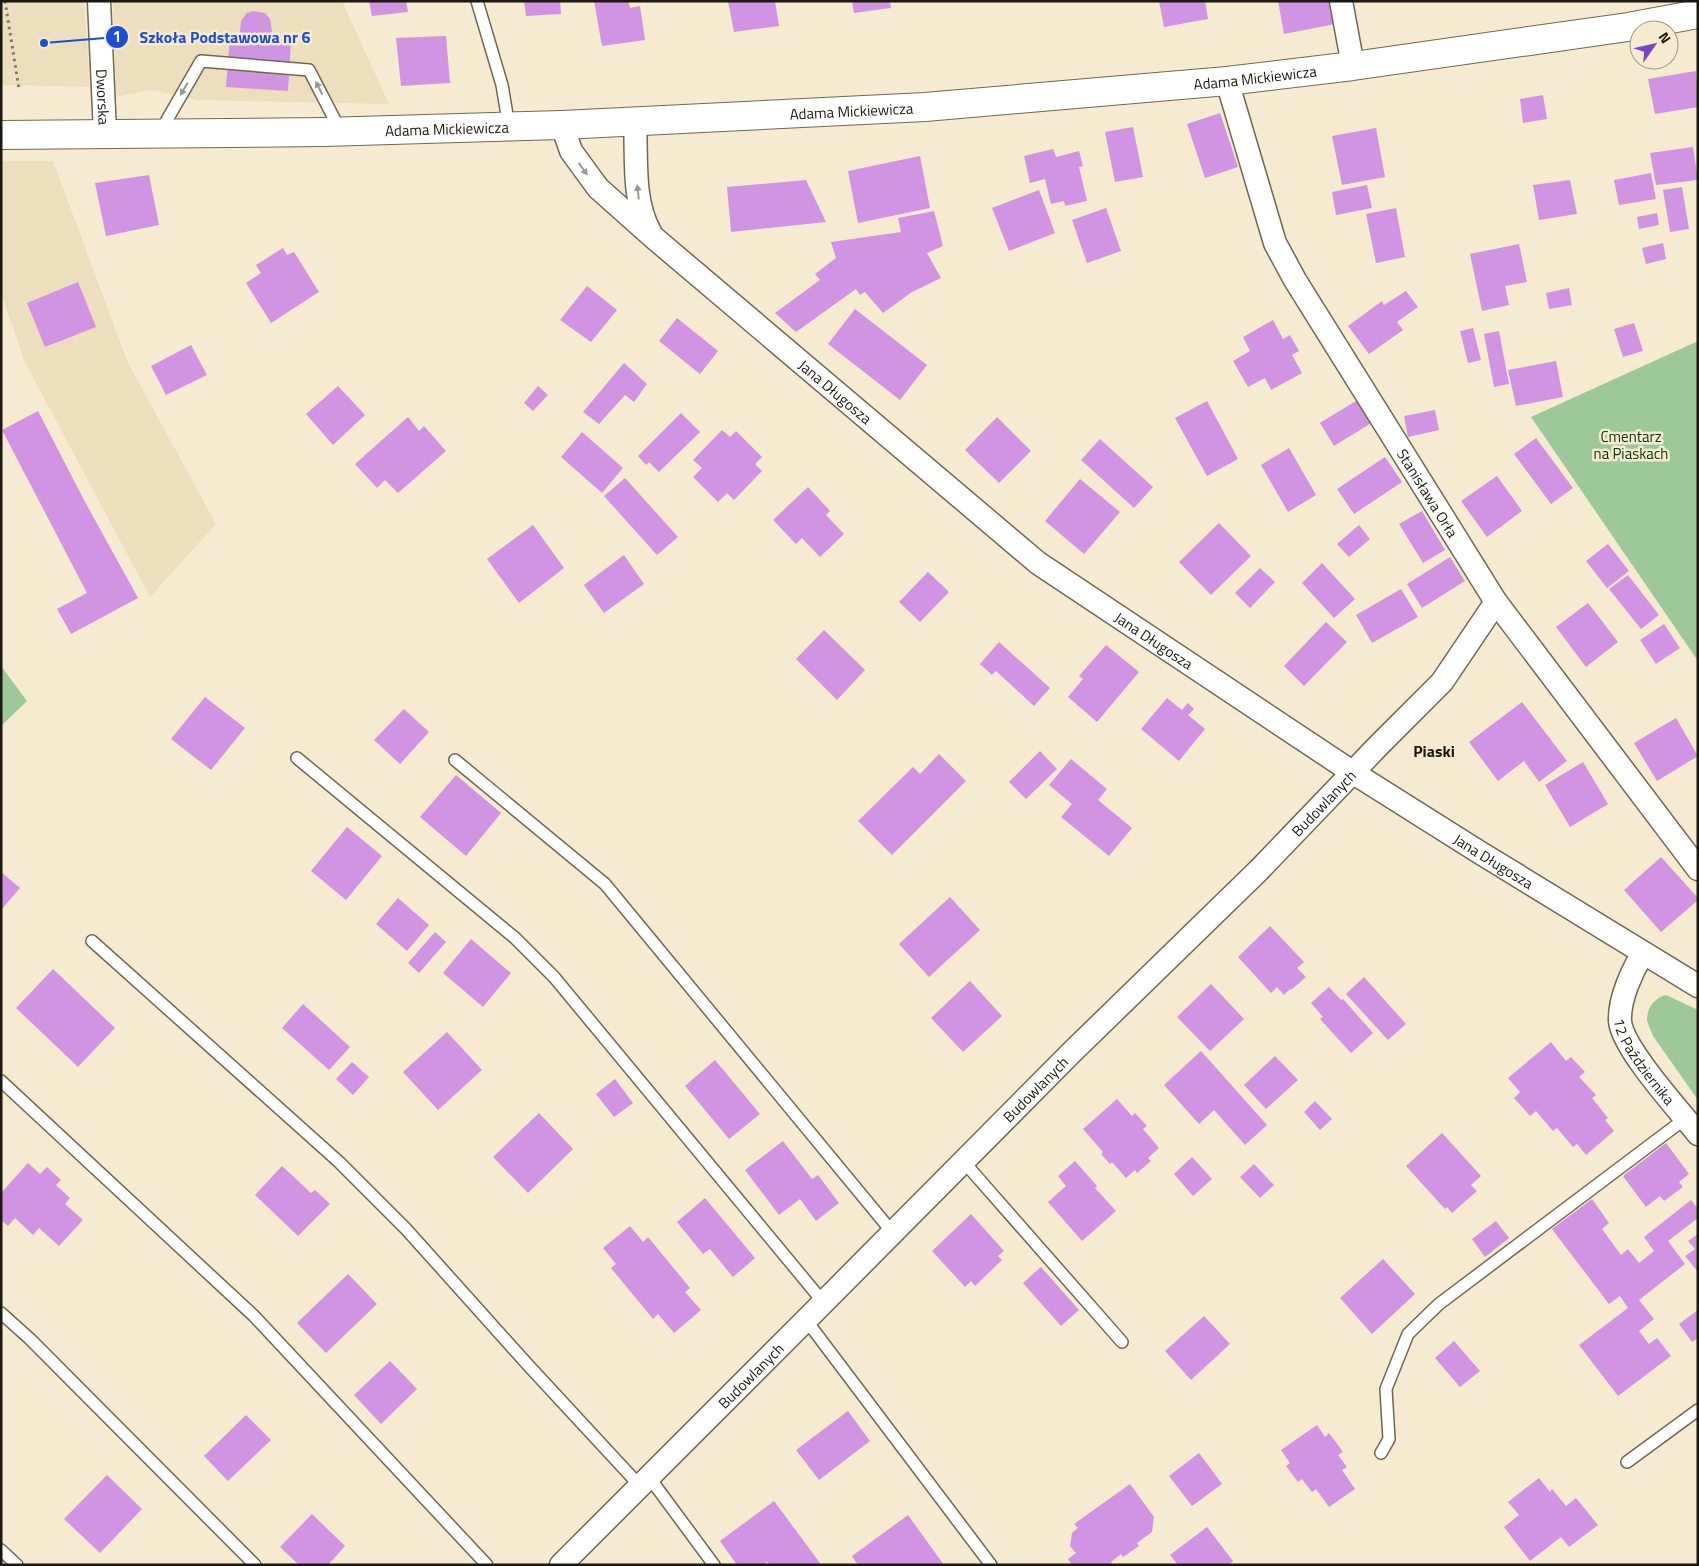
<svg xmlns="http://www.w3.org/2000/svg" width="1699" height="1566" font-family="'Titillium Web',sans-serif">
<style>
.built{fill:#eddebd}
.green{fill:#9cc89a}
.building{fill:#d094e2}
.lines{fill:none;stroke-linecap:round;stroke-linejoin:round}
.lane-casing{stroke:#726851;stroke-width:14}
.street-casing{stroke:#726851;stroke-width:25}
.secondary-casing{stroke:#726851;stroke-width:30}
.path{stroke:#807968;stroke-width:3;stroke-dasharray:2.5 4;stroke-linecap:butt}
.lane{stroke:#fff;stroke-width:11}
.street{stroke:#fff;stroke-width:22}
.secondary{stroke:#fff;stroke-width:28}
.oneway{fill:#999893}
.labels{text-anchor:middle;dominant-baseline:central;stroke-width:5;stroke-linejoin:round;paint-order:stroke}
.street-label{font-size:15px;fill:#1d1910;stroke:#f6ebd0}
.park-label{font-size:15px;fill:#053a09;stroke:#f6ebd0}
.neighbourhood-label{font-size:16px;font-weight:bold;fill:#1d1910;stroke:#f6ebd0}
.leader{fill:none;stroke:#1d4ed8;stroke-width:2}
.callout-dot{fill:#1d4ed8;stroke:#f6ebd0;stroke-width:2}
.mark-label{font-size:15px;text-anchor:middle;font-weight:bold;fill:#fff}
.callout-label{font-size:16px;text-anchor:middle;font-weight:bold;fill:#1d4ed8;stroke:#f6ebd0;stroke-width:5;stroke-linejoin:round;paint-order:stroke}
</style>
<rect width="100%" height="100%" fill="#f6ebd0"/>
<g class="built">
<polygon points="1,1 84,1 90,87 1,85"/>
<polygon points="113,1 342,1 389,104 198,100 151,90 116,97"/>
<polygon points="1,161 53,161 128,363 216,524 150,597 25,362 1,294"/>
</g>
<g class="green">
<polygon points="1698,341 1698,661 1531,417"/>
<polygon points="1,666 27,701 1,726"/>
<path d="M1666,995L1698,1010V1100L1653,1036C1651,1030 1648,1025 1647,1020C1647,1007 1655,998 1666,995Z"/>
</g>
<g class="building">
<polygon points="369,1 406,1 408,12 372,16"/>
<polygon points="524,1 560,1 561,14 526,16"/>
<polygon points="594,1 628,1 630,8 640,6 645,40 602,46"/>
<polygon points="728,1 775,1 779,26 734,32"/>
<polygon points="852,1 890,1 891,8 854,13"/>
<polygon points="1159,1 1205,1 1208,19 1164,27"/>
<polygon points="1278,1 1331,1 1335,24 1284,34"/>
<polygon points="253,11 265,13 270,19 272,31 268,38 291,40 288,91 226,87 230,36 243,37 240,31 241,21 247,13"/>
<polygon points="446,36 450,83 401,86 396,38"/>
<polygon points="1696,71 1698,107 1655,114 1648,79"/>
<polygon points="1543,95 1547,119 1523,123 1520,99"/>
<polygon points="1220,113 1238,167 1205,178 1187,124"/>
<polygon points="1133,127 1143,177 1115,182 1105,132"/>
<polygon points="1376,128 1385,177 1342,185 1332,136"/>
<polygon points="1693,147 1698,180 1656,185 1650,153"/>
<polygon points="1053,149 1056,157 1079,151 1083,166 1079,167 1087,201 1065,206 1064,201 1051,204 1045,179 1030,183 1024,156"/>
<polygon points="920,156 930,208 858,223 848,171"/>
<polygon points="1651,173 1656,199 1619,205 1614,180"/>
<polygon points="149,175 159,225 106,236 95,183"/>
<polygon points="806,180 826,222 731,232 727,187"/>
<polygon points="1570,180 1577,214 1539,220 1533,185"/>
<polygon points="1367,185 1372,208 1336,215 1332,192"/>
<polygon points="1682,187 1689,229 1670,232 1663,190"/>
<polygon points="1039,190 1055,233 1009,251 992,208"/>
<polygon points="1106,208 1121,251 1087,263 1072,220"/>
<polygon points="1396,208 1405,257 1376,263 1366,214"/>
<polygon points="934,211 943,246 927,253 941,278 912,292 883,313 865,292 860,295 856,289 796,332 775,313 820,280 815,274 836,258 831,242 901,232 898,218"/>
<polygon points="1657,213 1659,225 1639,229 1637,217"/>
<polygon points="1663,243 1666,259 1646,264 1642,248"/>
<polygon points="1519,244 1527,282 1505,286 1509,305 1482,311 1470,254"/>
<polygon points="283,248 287,255 294,252 319,292 271,323 246,283 261,273 256,265"/>
<polygon points="78,282 96,327 45,347 27,303"/>
<polygon points="587,286 617,310 591,342 560,320"/>
<polygon points="1569,288 1572,305 1549,309 1546,293"/>
<polygon points="1406,291 1418,307 1397,322 1403,330 1369,354 1348,326 1382,301 1384,305"/>
<polygon points="855,309 927,365 900,400 828,344"/>
<polygon points="677,318 718,351 700,374 659,341"/>
<polygon points="1273,320 1283,339 1290,335 1299,351 1292,355 1302,373 1271,390 1265,378 1248,387 1233,361 1250,351 1243,337"/>
<polygon points="1634,323 1643,351 1623,357 1614,329"/>
<polygon points="1473,328 1481,360 1468,363 1460,331"/>
<polygon points="1499,331 1509,384 1494,387 1484,334"/>
<polygon points="191,345 207,375 166,395 151,366"/>
<polygon points="1556,361 1563,397 1516,406 1508,370"/>
<polygon points="624,363 647,384 634,402 625,395 599,424 583,412"/>
<polygon points="338,386 365,415 333,445 306,414"/>
<polygon points="538,386 548,395 533,411 524,403"/>
<polygon points="1359,399 1373,422 1334,446 1320,423"/>
<polygon points="1207,401 1238,459 1207,476 1175,418"/>
<polygon points="1435,410 1439,430 1408,437 1404,416"/>
<polygon points="38,411 84,500 138,598 71,634 57,609 87,593 2,430"/>
<polygon points="681,413 700,432 659,472 649,462 646,465 638,456"/>
<polygon points="408,417 419,431 424,426 446,451 398,493 385,480 377,488 355,464"/>
<polygon points="997,417 1031,451 999,483 965,450"/>
<polygon points="722,430 730,437 736,431 762,457 755,464 762,471 734,500 727,493 718,502 693,477 702,468 693,460"/>
<polygon points="582,432 623,468 602,493 561,457"/>
<polygon points="1536,438 1573,488 1551,504 1514,454"/>
<polygon points="1100,439 1153,487 1134,508 1081,460"/>
<polygon points="1289,448 1316,495 1288,512 1261,465"/>
<polygon points="1385,457 1402,482 1354,514 1337,489"/>
<polygon points="1497,476 1522,511 1487,537 1461,501"/>
<polygon points="625,478 678,537 657,555 604,496"/>
<polygon points="1080,479 1120,512 1084,554 1045,521"/>
<polygon points="808,487 830,511 826,515 844,534 820,557 802,538 796,544 773,520"/>
<polygon points="1422,511 1445,550 1423,563 1399,524"/>
<polygon points="1219,523 1251,556 1211,595 1179,562"/>
<polygon points="533,525 564,568 519,603 487,559"/>
<polygon points="1359,525 1370,539 1349,557 1337,544"/>
<polygon points="1608,544 1629,571 1607,588 1586,561"/>
<polygon points="624,555 644,584 604,613 584,585"/>
<polygon points="1450,557 1465,581 1422,608 1407,584"/>
<polygon points="1322,563 1355,599 1334,618 1302,583"/>
<polygon points="1260,568 1275,582 1250,608 1235,593"/>
<polygon points="928,572 949,592 920,622 899,602"/>
<polygon points="1628,575 1659,615 1641,629 1609,589"/>
<polygon points="1401,589 1418,617 1372,643 1356,615"/>
<polygon points="1588,603 1618,642 1586,667 1556,627"/>
<polygon points="1326,622 1347,642 1304,686 1284,666"/>
<polygon points="1664,624 1680,648 1656,664 1640,640"/>
<polygon points="824,630 865,670 837,700 796,659"/>
<polygon points="999,642 1050,688 1034,706 996,671 992,675 980,664"/>
<polygon points="1106,645 1139,672 1097,722 1068,697 1083,679 1079,676"/>
<polygon points="205,697 245,728 211,770 171,739"/>
<polygon points="1167,698 1182,710 1188,703 1194,709 1188,715 1205,729 1179,761 1141,729"/>
<polygon points="1522,702 1567,761 1539,782 1524,761 1498,781 1469,742"/>
<polygon points="404,709 429,732 400,764 374,740"/>
<polygon points="1676,718 1698,756 1657,781 1634,743"/>
<polygon points="1040,751 1057,769 1026,799 1009,782"/>
<polygon points="939,754 966,781 892,855 858,821 913,767 920,774"/>
<polygon points="1071,759 1107,789 1098,800 1132,828 1109,856 1061,817 1072,804 1049,785"/>
<polygon points="1583,762 1608,804 1570,827 1545,785"/>
<polygon points="456,775 501,813 466,856 420,817"/>
<polygon points="347,827 382,856 346,900 311,871"/>
<polygon points="1661,857 1698,898 1698,900 1661,932 1624,890"/>
<polygon points="1,872 20,888 1,910"/>
<polygon points="950,897 980,930 929,977 899,944"/>
<polygon points="398,898 429,925 407,951 376,924"/>
<polygon points="1270,926 1304,962 1297,968 1306,977 1291,990 1290,989 1284,995 1277,987 1271,993 1238,957"/>
<polygon points="435,932 446,942 419,973 408,963"/>
<polygon points="471,939 511,973 483,1007 443,973"/>
<polygon points="53,969 115,1028 78,1067 16,1008"/>
<polygon points="1364,977 1406,1024 1388,1040 1346,994"/>
<polygon points="970,981 1002,1016 963,1052 931,1018"/>
<polygon points="1211,984 1244,1019 1210,1051 1177,1017"/>
<polygon points="1329,987 1341,1000 1343,999 1373,1033 1351,1053 1320,1019 1323,1017 1311,1003"/>
<polygon points="303,1004 350,1047 329,1070 282,1028"/>
<polygon points="447,1032 482,1070 438,1110 403,1072"/>
<polygon points="1551,1042 1566,1061 1571,1057 1585,1072 1579,1077 1596,1095 1592,1098 1608,1118 1605,1120 1614,1131 1586,1155 1577,1144 1573,1147 1557,1128 1553,1131 1536,1111 1530,1116 1514,1098 1520,1092 1508,1078"/>
<polygon points="1201,1051 1267,1125 1245,1145 1214,1110 1199,1124 1164,1085"/>
<polygon points="1275,1056 1298,1080 1266,1109 1244,1085"/>
<polygon points="715,1060 760,1114 729,1139 685,1086"/>
<polygon points="352,1062 369,1077 353,1095 336,1079"/>
<polygon points="615,1079 633,1103 614,1117 596,1094"/>
<polygon points="1117,1099 1132,1116 1135,1113 1147,1126 1143,1129 1159,1148 1148,1158 1151,1161 1137,1173 1135,1170 1126,1178 1112,1162 1110,1164 1101,1154 1103,1152 1083,1129"/>
<polygon points="1315,1101 1332,1119 1320,1130 1304,1112"/>
<polygon points="539,1113 573,1149 528,1193 493,1157"/>
<polygon points="1442,1133 1481,1176 1471,1185 1477,1191 1452,1213 1447,1207 1445,1209 1406,1166"/>
<polygon points="783,1141 812,1179 818,1175 839,1203 816,1221 800,1199 779,1215 745,1170"/>
<polygon points="1666,1143 1689,1174 1679,1182 1683,1187 1664,1201 1660,1196 1646,1207 1623,1176"/>
<polygon points="1192,1157 1212,1179 1193,1196 1174,1174"/>
<polygon points="1075,1161 1097,1186 1095,1188 1116,1211 1082,1241 1048,1202 1066,1186 1058,1176"/>
<polygon points="28,1163 40,1174 47,1167 61,1180 56,1185 70,1198 65,1204 83,1220 59,1246 39,1228 33,1235 15,1218 8,1226 1,1220 1,1193"/>
<polygon points="1254,1164 1274,1185 1260,1198 1240,1177"/>
<polygon points="282,1166 311,1193 315,1190 330,1204 298,1236 255,1195"/>
<polygon points="705,1198 755,1258 733,1277 710,1249 703,1254 677,1222"/>
<polygon points="1592,1199 1609,1223 1602,1229 1621,1255 1628,1249 1639,1263 1654,1251 1644,1237 1691,1200 1698,1209 1698,1218 1668,1241 1685,1264 1639,1300 1654,1319 1639,1331 1649,1344 1657,1338 1671,1356 1618,1396 1579,1345 1628,1308 1620,1296 1609,1304 1552,1229"/>
<polygon points="971,1214 1004,1251 998,1256 1002,1260 975,1286 971,1281 965,1287 932,1251"/>
<polygon points="1496,1221 1509,1238 1485,1257 1472,1239"/>
<polygon points="630,1226 643,1242 648,1237 690,1288 685,1292 701,1310 674,1333 658,1314 653,1319 611,1268 616,1264 603,1248"/>
<polygon points="1698,1234 1698,1272 1685,1256 1695,1249 1688,1241"/>
<polygon points="1383,1259 1415,1294 1372,1334 1340,1298"/>
<polygon points="1041,1267 1079,1310 1061,1326 1023,1283"/>
<polygon points="348,1274 377,1304 326,1353 297,1323"/>
<polygon points="1698,1310 1698,1338 1692,1342 1679,1324"/>
<polygon points="1204,1316 1230,1344 1191,1380 1165,1351"/>
<polygon points="1454,1341 1480,1371 1460,1387 1435,1358"/>
<polygon points="390,1361 417,1389 381,1424 354,1395"/>
<polygon points="848,1411 870,1441 819,1480 796,1450"/>
<polygon points="246,1415 271,1440 228,1481 204,1456"/>
<polygon points="1317,1425 1325,1437 1329,1433 1343,1452 1338,1455 1347,1467 1342,1470 1355,1489 1329,1507 1316,1489 1312,1492 1302,1479 1298,1482 1286,1466 1290,1463 1281,1450"/>
<polygon points="1199,1453 1222,1484 1192,1506 1169,1476"/>
<polygon points="107,1475 142,1509 100,1553 64,1519"/>
<polygon points="1539,1478 1550,1492 1552,1489 1566,1506 1576,1498 1598,1525 1569,1547 1561,1537 1530,1561 1504,1527 1519,1515 1508,1502"/>
<polygon points="1130,1484 1154,1517 1152,1532 1137,1543 1139,1546 1123,1557 1121,1554 1111,1562 1113,1565 1072,1565 1068,1559 1076,1553 1070,1546 1072,1533 1078,1528 1074,1524"/>
<polygon points="774,1501 820,1563 818,1565 769,1565 767,1562 764,1565 737,1565 720,1541"/>
<polygon points="312,1514 345,1546 328,1565 299,1565 280,1547"/>
<polygon points="908,1515 944,1565 858,1565 852,1556"/>
<polygon points="1207,1527 1233,1561 1228,1565 1178,1565 1170,1555"/>
</g>
<g class="lines">
<defs>
<g id="lane">
<polyline points="477,1 502,85 509,127"/>
<polyline points="160,132 201,61 309,70 340,130"/>
<polyline points="297,758 515,938 554,977 824,1303"/>
<polyline points="455,760 605,884 893,1233"/>
<polyline points="92,941 339,1162 406,1229 528,1365 640,1486"/>
<polyline points="1,1081 254,1316 487,1565"/>
<polyline points="964,1162 1122,1342"/>
<polyline points="1,1313 30,1339 255,1565"/>
<polyline points="806,1320 991,1565"/>
<polyline points="1381,1453 1389,1439 1386,1389 1408,1334 1439,1304 1686,1118"/>
<polyline points="1627,1462 1698,1410"/>
<polyline points="649,1477 714,1565"/>
<polyline points="1,1550 17,1565"/>
</g>
<g id="street">
<path id="s1" d="M99,1L105,133"/>
<polyline points="1341,1 1353,66"/>
<path id="s2" d="M1227,81L1275,243L1295,280L1496,602L1698,869"/>
<path d="M635,122C637,158 632,199 650,232"/>
<path id="s3" d="M562,125L571,151L598,188L653,237L1038,563L1352,772L1479,852L1698,986"/>
<path id="s4" d="M1643,953C1632,971 1619,999 1620,1021C1622,1048 1679,1110 1698,1134"/>
<path id="s5" d="M561,1565L806,1320L1071,1053L1259,870L1379,745L1442,682L1496,602"/>
</g>
<g id="secondary">
<path id="s6" d="M1,135L324,132L562,125L925,107L1227,81L1353,66L1628,27L1698,14"/>
</g>
</defs>
<use href="#lane" class="lane-casing"/>
<use href="#street" class="street-casing"/>
<use href="#secondary" class="secondary-casing"/>
<polyline class="path" points="5,1 19,89"/>
<use href="#lane" class="lane"/>
<use href="#street" class="street"/>
<use href="#secondary" class="secondary"/>
</g>
<defs><path id="oneway-solid" d="M-6-.8H1V-3.2L6.5 0L1 3.2V.8H-6Z" transform="scale(1.25)"/></defs>
<g class="oneway">
<use href="#oneway-solid" transform="translate(319 88) rotate(-117)"/>
<use href="#oneway-solid" transform="translate(184 89) rotate(120)"/>
<use href="#oneway-solid" transform="translate(583 169) rotate(54)"/>
<use href="#oneway-solid" transform="translate(638 192) rotate(-96)"/>
</g>
<g class="labels">
<g class="street-label">
<text stroke="none"><textPath href="#s6" startOffset="1256">Adama Mickiewicza</textPath></text>
<text stroke="none"><textPath href="#s1" startOffset="96">Dworska</textPath></text>
<text stroke="none"><textPath href="#s6" startOffset="851">Adama Mickiewicza</textPath></text>
<text stroke="none"><textPath href="#s6" startOffset="446">Adama Mickiewicza</textPath></text>
<text stroke="none"><textPath href="#s3" startOffset="386">Jana Długosza</textPath></text>
<text stroke="none"><textPath href="#s2" startOffset="462">Stanisława Orła</textPath></text>
<text stroke="none"><textPath href="#s3" startOffset="791">Jana Długosza</textPath></text>
<text stroke="none"><textPath href="#s5" startOffset="1078">Budowlanych</textPath></text>
<text stroke="none"><textPath href="#s3" startOffset="1196">Jana Długosza</textPath></text>
<text stroke="none"><textPath href="#s4" startOffset="120">12 Października</textPath></text>
<text stroke="none"><textPath href="#s5" startOffset="672">Budowlanych</textPath></text>
<text stroke="none"><textPath href="#s5" startOffset="268">Budowlanych</textPath></text>
</g>
<g class="park-label">
<text x="1631" y="436">Cmentarz<tspan x="1631" dy="17">na Piaskach</tspan></text>
</g>
<g class="neighbourhood-label">
<text x="1434" y="751">Piaski</text>
</g>
</g>
<path class="leader" d="M44 43L117 37"/>
<g class="callout-dot">
<circle cx="44" cy="43" r="5"/>
<circle cx="117" cy="37" r="12"/>
</g>
<g class="mark-label">
<text x="117" y="42">1</text>
</g>
<g class="callout-label">
<text x="225" y="43">Szkoła Podstawowa nr 6</text>
</g>
<rect width="1699" height="1566" fill="none" stroke="#1d1910" stroke-width="5"/>
<g transform="translate(1654 45) rotate(56)"><circle r="24" fill="#f6ebd0" stroke="#9f9783"/>
<path d="M0-4L9 19L0 12L-9 19Z" fill="#7946bd"/>
<text y="-8" font-size="14" font-weight="bold" text-anchor="middle" fill="#1d1910">N</text>
</g>
</svg>
